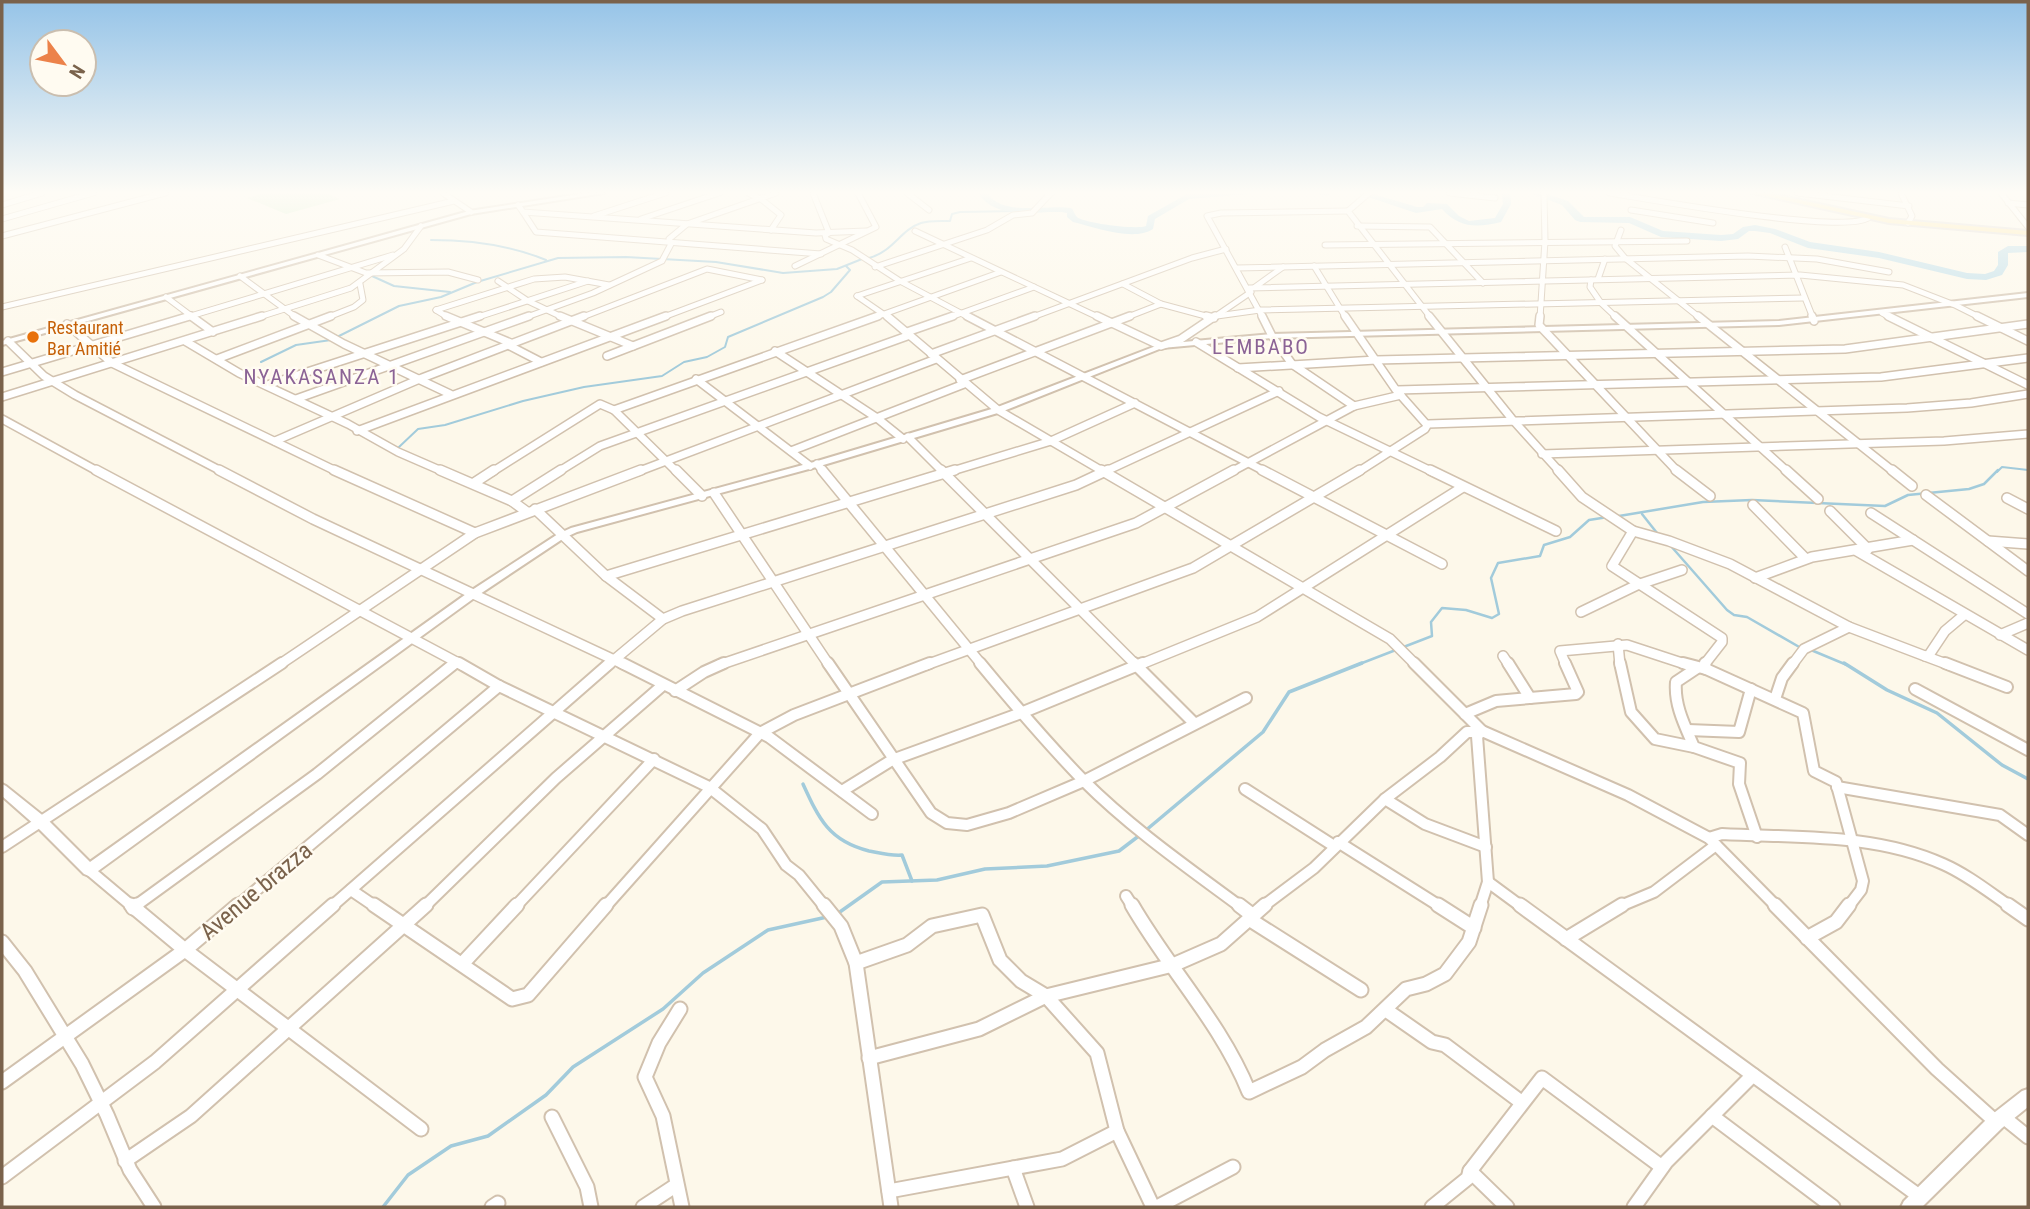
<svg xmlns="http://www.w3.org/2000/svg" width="2030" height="1209" font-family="'Roboto Condensed',sans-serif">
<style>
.green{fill:#d1edc6}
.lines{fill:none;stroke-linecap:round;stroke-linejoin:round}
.stream-far2{stroke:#a2cbdb;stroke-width:2}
.stream-far1{stroke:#a2cbdb;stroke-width:2.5}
.stream{stroke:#a2cbdb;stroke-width:3.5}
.river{fill:#bcdde9;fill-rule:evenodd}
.minor-far4-casing{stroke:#d1c1ae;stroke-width:7}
.minor-far3-casing{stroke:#d1c1ae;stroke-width:10}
.minor-far2-casing{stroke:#d1c1ae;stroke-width:12}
.minor-far1-casing{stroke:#d1c1ae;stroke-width:14}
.minor-casing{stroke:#d1c1ae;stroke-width:17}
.tertiary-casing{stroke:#d1c1ae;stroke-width:4}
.primary-casing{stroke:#dcd6d0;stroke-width:4}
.minor-far4{stroke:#fff;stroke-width:5}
.minor-far3{stroke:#fff;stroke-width:7}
.minor-far2{stroke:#fff;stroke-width:9}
.minor-far1{stroke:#fff;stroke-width:10}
.minor{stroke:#fff;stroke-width:13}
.tertiary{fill:#fff;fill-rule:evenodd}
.primary{fill:#fee6a0;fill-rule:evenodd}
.food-dot{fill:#e8710a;stroke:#fffbf1;stroke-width:2.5}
.labels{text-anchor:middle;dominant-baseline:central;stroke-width:5;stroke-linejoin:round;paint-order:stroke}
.far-food-label{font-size:18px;fill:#c56008;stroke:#fffbf1;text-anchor:start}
.far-quarter-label{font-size:21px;letter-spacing:2px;fill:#8b6396;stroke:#fffbf1}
.near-street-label{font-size:24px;fill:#7a624b;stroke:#fffbf1}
</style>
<rect width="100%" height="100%" fill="#fdf8ea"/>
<polygon class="green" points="264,193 326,193 340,199 286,214 247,198"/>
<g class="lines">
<g class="stream-far2">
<path d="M431,240C470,240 510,245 546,260"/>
<path d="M869,258C894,251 900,230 921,223C930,220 941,221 950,221L952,214L960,212L1016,211"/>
<polyline points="372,276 394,286 450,292"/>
<polyline points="261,362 296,345 331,340 399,306 441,297 477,282 558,258 626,257 716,262 783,273 837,269 862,259"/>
<polyline points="399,447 418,429 445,425 523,401 584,387 662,376 684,362 707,357 725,347 728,337 823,297 831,292 850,270 846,266"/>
<polyline points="1997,472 2002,467 2028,470"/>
</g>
<g class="stream-far1">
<polyline points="1642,514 1657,533"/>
<polyline points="1619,516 1703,502 1752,500 1885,506 1908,495 1969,489 1984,484 1998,470"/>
<polyline points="1670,545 1727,610 1734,615 1747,617 1801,648"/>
<polyline points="1811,650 1847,665"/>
<polyline points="1357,665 1432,636 1431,622 1442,608 1466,610 1492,618 1499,614 1491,578 1498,563 1540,556 1544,545 1570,537 1589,520 1608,517"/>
</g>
<g class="stream">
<polyline points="1844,663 1887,690 1937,713 2002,765 2028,779"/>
<path d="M803,784C819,819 829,841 869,851C880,853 891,856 902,855L912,881"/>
<polyline points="1145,831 1263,732 1289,692 1362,663"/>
<polyline points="837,914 882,882 937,880 985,869 1047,866 1119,851 1140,835"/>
<polyline points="383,1207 408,1175 451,1146 488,1136 546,1095 573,1067 663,1009 703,973 768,930 827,917"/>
</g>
<g class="river">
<path d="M978,193H987C1003,217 1046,204 1071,208C1074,210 1074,214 1077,217C1083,223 1137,230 1146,226L1148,216L1187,194L1260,193L1189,199L1155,219L1153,229C1133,242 1095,227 1073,222L1067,217V213L1061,212C1032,211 996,220 978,193Z"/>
<polygon points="1316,193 1331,193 1327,196"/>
<path d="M1356,193H1370L1417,207H1423L1427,203L1447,204L1459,216L1469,221L1495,218L1503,204L1502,193H1510L1511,204L1501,222C1477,228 1459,228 1442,209L1416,213Z"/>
<polygon points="1530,193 1544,193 1568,201 1584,217 1630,217 1663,231 1721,235 1733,234 1743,227 1755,225 1775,229 1810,242 1879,252 1967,273 1985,274 1994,271 1998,265 1998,252 2008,246 2028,246 2028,252 2008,253 2008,265 2002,275 1986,280 1967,279 1879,258 1808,248 1770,233 1755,231 1749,231 1738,239 1721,241 1661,237 1629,223 1580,222 1575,220 1562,205"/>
</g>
<defs>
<g id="minor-far4">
<polyline points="443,193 471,212"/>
<polyline points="748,193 761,199 781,215 771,230"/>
<polyline points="813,193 829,233 825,235 826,239 852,250 900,281 970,318"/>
<polyline points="907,193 929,210"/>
<polyline points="1369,193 1348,211 1431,318"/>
<polyline points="1450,193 1495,198"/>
<path d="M1610,193C1652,200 1841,234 1868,218"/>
<polyline points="1798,193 1909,206"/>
<polyline points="1901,193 1912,216 1908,223"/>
<polyline points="2001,193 2028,227"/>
<polyline points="2008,203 2028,205"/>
<polyline points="2,205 42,193"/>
<polyline points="518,205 523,212 816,233 866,231"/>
<polyline points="1631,210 1713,223"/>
<polyline points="523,212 536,232 821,254"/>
<polyline points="594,216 665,193"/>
<polyline points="2,219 93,193"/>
<polyline points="641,219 719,193"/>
<polyline points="1357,226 1430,227 1483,283"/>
<polyline points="1621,230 1615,246 1625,258 1700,318"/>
<polyline points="915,231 1100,318"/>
<polyline points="2,236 165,193"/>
<polyline points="1325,245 1687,241"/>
<polyline points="1785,247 1813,318"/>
<polyline points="318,255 366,273 448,272 478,280"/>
<polyline points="795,266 876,227 858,193"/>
<polyline points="1314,266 1346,318"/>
<polyline points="875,267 987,230 1013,215 1032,213 1051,193"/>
<polyline points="1237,268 1748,256 1817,259 1889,272"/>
<polyline points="240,276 297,318"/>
<polyline points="1598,279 1605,259"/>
<polyline points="1591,280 1590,287 1601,303 1617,318"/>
<polyline points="498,281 528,301 564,318"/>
<polyline points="1123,284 1161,304 1213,318"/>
<polyline points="1255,287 1283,267"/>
<polyline points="1249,288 1800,275 1903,285 1952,304"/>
<polyline points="857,296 889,318"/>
<polyline points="857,296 971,258"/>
<polyline points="166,297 194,318"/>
<polyline points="1953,304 1981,318"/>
<polyline points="2,307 454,201"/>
<polyline points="436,310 534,279 565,277 609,285"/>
<polyline points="436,310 449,318"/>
<polyline points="1882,313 1891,318"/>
<polyline points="1217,316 1260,310 1803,298"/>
<polyline points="184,318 393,255"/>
<polyline points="256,318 351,288 404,249 421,226"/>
<polyline points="326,318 354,307 363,300 360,284"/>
<polyline points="475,318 588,281"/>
<polyline points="524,318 593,293 662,261 671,244 669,239 687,224 776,193"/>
<polyline points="580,318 707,269 762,280"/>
<polyline points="661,318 762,280"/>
<polyline points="706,318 721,312"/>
<polyline points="873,318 1001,272"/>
<polyline points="948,318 1034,287"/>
<polyline points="1030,318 1192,258 1226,249"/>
<polyline points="1125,318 1161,304"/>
<polyline points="1213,318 1251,292"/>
<polyline points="1263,318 1207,216 1221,213 1348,211"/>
<polyline points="1540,318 1545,241 1544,193"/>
</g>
<g id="minor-far3">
<polyline points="191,316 213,332"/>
<polyline points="294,316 344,344 450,394"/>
<polyline points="446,316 513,344"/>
<polyline points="560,316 633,346"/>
<polyline points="887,316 998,410 1104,472"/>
<polyline points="967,316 1266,472"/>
<polyline points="1097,316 1161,346 1181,339 1215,316"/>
<polyline points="1206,316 1214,318"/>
<polyline points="1262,316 1272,336 1292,364 1354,406"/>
<polyline points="1345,316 1396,390 1427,425"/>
<polyline points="1429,316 1512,419 1560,472"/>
<polyline points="1540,316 1539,325 1678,472"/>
<polyline points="1615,316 1788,472"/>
<polyline points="1698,316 1894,472"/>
<polyline points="1812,316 1814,321"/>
<polyline points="1888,316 2028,385"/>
<polyline points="1977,316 2028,341"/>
<polyline points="67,324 112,363 338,472"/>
<polyline points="907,332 953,316"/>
<polyline points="8,341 44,376 75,395 223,472"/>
<polyline points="185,341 239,373 348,424 398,452 444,472"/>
<polyline points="1196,342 1319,417 1433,472"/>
<polyline points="510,346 541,362"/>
<polyline points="775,351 877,418 903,439"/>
<polyline points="931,354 1035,316"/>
<polyline points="607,356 711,316"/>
<polyline points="217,359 331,316"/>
<polyline points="1238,368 1376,360 1845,349 2028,324"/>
<polyline points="2,372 190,316"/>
<polyline points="696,379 810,466"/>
<polyline points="960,380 1130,316"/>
<polyline points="267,385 480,316"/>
<polyline points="1397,390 1881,377 2028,358"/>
<polyline points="2,397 262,316"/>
<polyline points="296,399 529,316"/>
<polyline points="614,410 878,316"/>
<polyline points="2,419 99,472"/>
<polyline points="357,431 666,316"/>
<polyline points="908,437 943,472"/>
<polyline points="275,441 422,378 584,316"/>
<polyline points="791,451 964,384"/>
<polyline points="1542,454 1944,441 2028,434"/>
<polyline points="817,464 824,472"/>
<polyline points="492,472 600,404 614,410 677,472"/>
<polyline points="558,472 600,446 910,335"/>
<polyline points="637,472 936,359"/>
<polyline points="949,472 1051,441 1135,403"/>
<polyline points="1104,472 1279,391"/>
<polyline points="1231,472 1354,406 1401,395"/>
<polyline points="1358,472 1425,429 1428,424 1907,408 1971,403 2028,394"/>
</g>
<g id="minor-far2">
<polyline points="96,470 462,665"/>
<polyline points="219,470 313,519 625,665"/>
<polyline points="334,470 475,533"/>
<polyline points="440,470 512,501 527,512"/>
<polyline points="676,470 702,496"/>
<polyline points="822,470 982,665"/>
<polyline points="941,470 1136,665"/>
<polyline points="1101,470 1390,639 1416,665"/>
<polyline points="1262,470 1442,564"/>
<polyline points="1430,470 1556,531"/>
<polyline points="1558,470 1582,497 1633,531 1669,541 1730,564 1849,627 1925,656 1929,655 1945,631 1964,615"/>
<polyline points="1676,470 1710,496"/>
<polyline points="1786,470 1818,499"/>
<polyline points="1892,470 1912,486"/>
<polyline points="474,483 494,470"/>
<polyline points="714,493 829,665"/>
<polyline points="1926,495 2028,571"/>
<polyline points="2007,498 2028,509"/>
<polyline points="512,501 561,470"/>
<polyline points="1753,505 1804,557"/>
<polyline points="535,509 606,576 663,619"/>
<polyline points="1830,511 1868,549"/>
<polyline points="1871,513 2028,614"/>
<polyline points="1633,531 1612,566 1722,638 1722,642 1704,665"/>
<polyline points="1988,541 2028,544"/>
<polyline points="1857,551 2028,650"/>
<polyline points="606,576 955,470"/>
<polyline points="1755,578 1812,557 1913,540"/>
<polyline points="1581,612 1637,585 1682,570"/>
<polyline points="2000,635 2028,623"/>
<polyline points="1618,644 1620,665"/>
<polyline points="1503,656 1509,665"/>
<polyline points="1925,656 1949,665"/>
<polyline points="279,665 475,533 641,470"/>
<polyline points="453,665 457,662"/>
<polyline points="608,665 663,619 682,611 1076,485 1108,470"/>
<polyline points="719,665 1136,523 1234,470"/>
<polyline points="926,665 1193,568 1360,470"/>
<polyline points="1139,665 1257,617 1463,487"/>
<polyline points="1566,665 1560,651 1627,645 1688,665"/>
<polyline points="1792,665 1804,649 1849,627"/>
</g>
<g id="minor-far1">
<polyline points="459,663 499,686 709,787 762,829 786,865 799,875 825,907"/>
<polyline points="622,663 769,737 872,814"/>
<polyline points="828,663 931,813 947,823 967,825 1009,813 1084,781 1246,698"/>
<path d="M980,663C1013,703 1047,743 1083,780C1131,828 1187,867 1241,907"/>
<polyline points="1134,663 1194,723"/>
<polyline points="1414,663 1482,731 1628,795 1709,838 1777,907"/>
<polyline points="1508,663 1530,698"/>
<polyline points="1620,663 1631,712 1655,739 1694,747"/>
<polyline points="1683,663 1706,669"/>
<polyline points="1705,663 1706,669 1803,713 1814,771 1836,782 1863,881 1861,890 1848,907"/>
<polyline points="1945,663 2007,687"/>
<path d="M1697,668L1676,682C1674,705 1685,726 1694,747L1740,763L1739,784L1757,837"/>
<polyline points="1915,689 2028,750"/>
<polyline points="675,691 704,672 724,663"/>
<polyline points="1775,699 1782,678 1793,663"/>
<polyline points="1465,714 1496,701 1576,694 1578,692 1565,663"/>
<polyline points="1688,730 1739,732 1751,689"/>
<polyline points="1837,787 2000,815 2028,835"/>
<polyline points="1245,789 1334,846"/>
<polyline points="842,791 892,760 1021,713 1143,663"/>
<polyline points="1385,799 1425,824 1486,847"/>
<path d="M1709,838L1722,834C1796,838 1874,833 1943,864C1968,875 1989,892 2011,907"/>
<polyline points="1338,842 1441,907"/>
<polyline points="2,847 282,663"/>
<polyline points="89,870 133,907"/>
<polyline points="1488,882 1522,907"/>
<polyline points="351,890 376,907"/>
<polyline points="1126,896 1133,907"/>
<polyline points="134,907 317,774 455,663"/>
<polyline points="236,907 499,686"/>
<polyline points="331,907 610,663"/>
<polyline points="424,907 556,778 663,685"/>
<polyline points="515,907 654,759"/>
<polyline points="605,907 760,733 794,715 930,663"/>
<polyline points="1262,907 1314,868 1385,799 1440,757 1467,732 1482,732"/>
<polyline points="1480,907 1488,882 1477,736 1482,731"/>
<polyline points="1618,907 1654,892 1716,845"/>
</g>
<g id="minor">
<polyline points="131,905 185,950 421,1129"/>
<polyline points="374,905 512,999 528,995 606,905"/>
<polyline points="824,905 841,926 856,963 891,1207"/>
<path d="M1132,905C1169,969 1221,1023 1249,1092L1302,1067L1325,1050L1366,1027L1406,989L1426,984L1445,974L1469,942L1481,905"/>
<polyline points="1239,905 1252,915"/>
<polyline points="1438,905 1474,928"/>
<polyline points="1520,905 1919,1196"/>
<polyline points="1775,905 1937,1069 1996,1122"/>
<polyline points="2008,905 2028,919"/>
<polyline points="133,908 137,905"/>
<polyline points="1249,919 1361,990"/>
<polyline points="1807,938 1836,922 1849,905"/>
<polyline points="1566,939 1622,905"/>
<polyline points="2,942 25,971 82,1064 107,1115 130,1170 154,1207"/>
<polyline points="856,963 907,945 932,926 982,915 1000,960 1021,981 1046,996 1097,1053 1117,1131 1153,1207"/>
<polyline points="462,964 517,905"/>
<polyline points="680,1009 659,1043 645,1077 663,1116 682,1207"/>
<polyline points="1386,1010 1432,1042 1445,1045 1521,1102"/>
<polyline points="869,1058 979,1029 1046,996 1173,965 1221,944 1265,905"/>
<polyline points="2,1082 185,950 238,905"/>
<polyline points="1712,1116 1833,1207"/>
<polyline points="2002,1116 2028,1137"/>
<polyline points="552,1117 587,1187 591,1207"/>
<polyline points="125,1161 191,1116 426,905"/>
<polyline points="1013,1168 1027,1207"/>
<polyline points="1470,1171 1507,1207"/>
<polyline points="2,1177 155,1062 333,905"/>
<polyline points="889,1191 1062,1159 1117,1131"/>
<polyline points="492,1207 498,1203"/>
<polyline points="643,1207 675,1186"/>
<polyline points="1157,1207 1233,1167"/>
<polyline points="1432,1207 1468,1178 1470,1171 1542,1078 1662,1167"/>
<polyline points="1634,1207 1666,1162 1753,1075"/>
</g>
<g id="tertiary">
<polygon points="586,193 604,193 471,214 2,345 2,341 469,211"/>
<polygon points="2028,293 2028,297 1779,325 1272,338 1162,348 1001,412 820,466 577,532 564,538 477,596 94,874 89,876 84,874 36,826 2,796 2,784 6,786 46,818 90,862 469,592 558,534 571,528 814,462 995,408 1161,344 1272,334 1779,321"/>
<polygon points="2028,1089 2028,1107 2002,1128 1922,1207 1901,1207 1904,1201 1990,1116 2022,1091"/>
</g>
<polygon id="primary" points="1752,193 1768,193 1889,219 2028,231 2028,235 1889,223"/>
</defs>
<use href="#minor-far4" class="minor-far4-casing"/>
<use href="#minor-far3" class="minor-far3-casing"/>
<use href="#minor-far2" class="minor-far2-casing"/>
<use href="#minor-far1" class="minor-far1-casing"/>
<use href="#minor" class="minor-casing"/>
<use href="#tertiary" class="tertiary-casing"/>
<use href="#primary" class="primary-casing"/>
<use href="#minor-far4" class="minor-far4"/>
<use href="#minor-far3" class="minor-far3"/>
<use href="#minor-far2" class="minor-far2"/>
<use href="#minor-far1" class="minor-far1"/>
<use href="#minor" class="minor"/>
<use href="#tertiary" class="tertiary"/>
<use href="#primary" class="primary"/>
</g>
<linearGradient id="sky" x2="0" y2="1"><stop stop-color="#96c4e8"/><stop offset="0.53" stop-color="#fefcf6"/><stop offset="1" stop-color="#fefcf6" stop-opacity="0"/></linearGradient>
<rect width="2030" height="363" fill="url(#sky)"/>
<circle class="food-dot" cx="33" cy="337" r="7"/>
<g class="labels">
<g class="far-food-label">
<text x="47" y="327">Restaurant<tspan x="47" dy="21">Bar Amitié</tspan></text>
</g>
<g class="far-quarter-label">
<text x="1261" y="347">LEMBABO</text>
<text x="322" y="377">NYAKASANZA 1</text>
</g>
<g class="near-street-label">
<text transform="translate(256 891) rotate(-40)">Avenue brazza</text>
</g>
</g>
<rect width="2030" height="1209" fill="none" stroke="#7a624b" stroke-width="7"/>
<g transform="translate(63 63) rotate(122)"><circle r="33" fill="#fffbf1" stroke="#cabeaf" stroke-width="2"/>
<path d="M0-5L12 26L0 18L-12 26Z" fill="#ec824a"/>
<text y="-10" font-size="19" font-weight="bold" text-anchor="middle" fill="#7a624b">N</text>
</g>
</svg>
